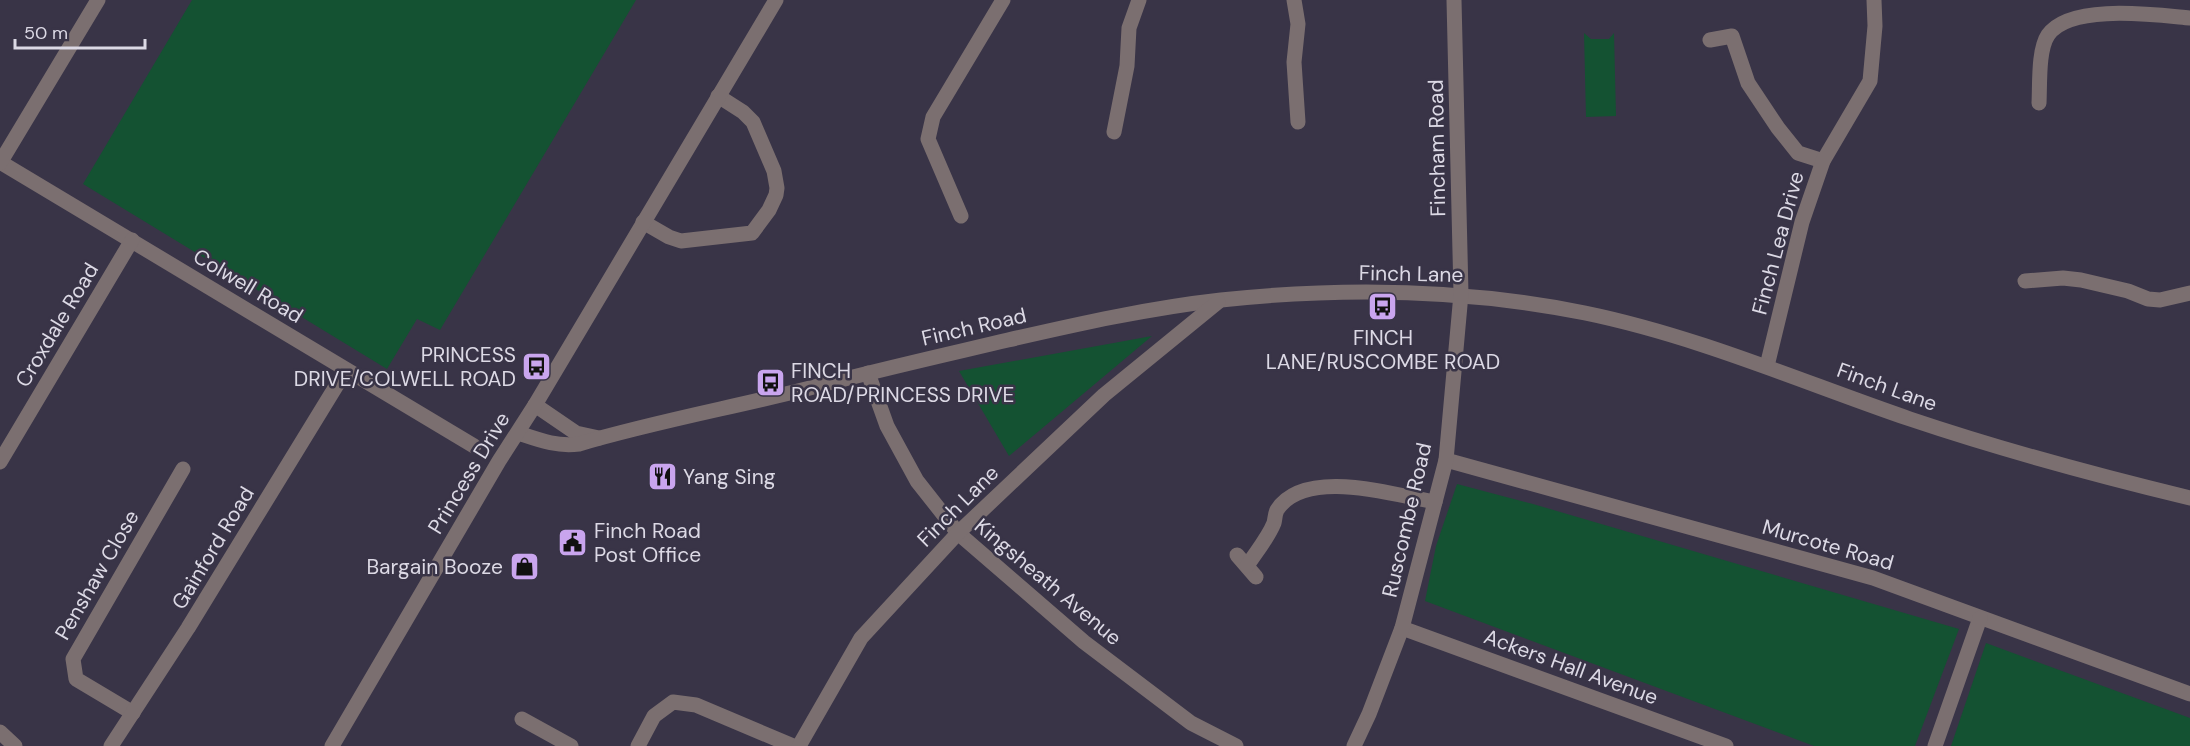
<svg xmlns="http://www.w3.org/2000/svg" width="2190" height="746" font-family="'DM Sans',sans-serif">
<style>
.green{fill:#145232}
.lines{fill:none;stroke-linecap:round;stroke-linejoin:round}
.minor{stroke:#7b6f70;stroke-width:15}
.labels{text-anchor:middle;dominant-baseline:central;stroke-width:5;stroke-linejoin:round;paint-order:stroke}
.street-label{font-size:21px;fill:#dcd9e5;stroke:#393447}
.poi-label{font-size:21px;fill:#dcd9e5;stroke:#393447;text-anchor:start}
</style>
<rect width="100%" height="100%" fill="#393447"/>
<g class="green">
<polygon points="192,0 636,0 440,330 417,319 387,369 83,184"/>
<polygon points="1584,33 1591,39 1609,39 1614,33 1616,116 1586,117"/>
<polygon points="1152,336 1009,456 959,371"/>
<polygon points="1457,484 1533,504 1959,629 1915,746 1814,746 1425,601 1436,546"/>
<polygon points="1986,643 2190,718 2190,746 1951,746"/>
</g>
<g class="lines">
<g class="minor">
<polyline points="1294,0 1298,24 1294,62 1298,122"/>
<polyline points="1710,40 1732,36 1748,83 1778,128 1798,153 1823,161"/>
<path d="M2039,103C2040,84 2038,50 2048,35C2070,3 2156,15 2190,18"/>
<polyline points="1114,132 1127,66 1129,28 1139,0"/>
<polyline points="0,162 474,446"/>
<polyline points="0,163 98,0"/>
<polyline points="961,216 928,139 933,117 1003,0"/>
<polyline points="643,222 669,237 681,241 752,233 769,210 776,195 777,188 774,171 753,122 743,112 718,96"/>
<polyline points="2025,281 2063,278 2081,280 2128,291 2148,299 2160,300 2190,293"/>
<polyline points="1767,366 1802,222 1823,161 1870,81 1875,26 1874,0"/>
<polyline points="868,373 887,426 917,481 958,533 1084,642 1191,723 1236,746"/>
<polyline points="535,405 576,433 599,438"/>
<path d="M518,433C539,440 557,447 579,444C653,422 730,408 806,389C873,371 940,356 1008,340C1078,324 1149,308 1221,300C1342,287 1466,289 1585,313C1697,336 1802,382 1910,419C2002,450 2095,475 2190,498"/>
<polyline points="1446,460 1873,578 2190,694"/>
<polyline points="0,462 132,240"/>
<polyline points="1237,555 1256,577"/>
<path d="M1247,566C1256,552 1268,538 1274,523C1275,519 1275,514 1277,510C1305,467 1394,495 1435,502"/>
<polyline points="1402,628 1726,746"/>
<polyline points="133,713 76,679 73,659 183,469"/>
<polyline points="522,719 571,746"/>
<polyline points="0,732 15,746"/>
<polyline points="111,746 188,628 346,370"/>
<polyline points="332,746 499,461 535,405 776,0"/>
<polyline points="638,746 654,716 673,702 696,705 793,746"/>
<polyline points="799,746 861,638 958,533 1104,395 1218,302"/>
<polyline points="1354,746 1369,714 1402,628 1446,460 1461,294 1454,0"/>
<polyline points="1935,746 1980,618"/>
</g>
</g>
<defs>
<symbol id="bus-square" viewBox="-11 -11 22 22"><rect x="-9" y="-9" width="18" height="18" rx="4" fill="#c9a5ee" stroke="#393447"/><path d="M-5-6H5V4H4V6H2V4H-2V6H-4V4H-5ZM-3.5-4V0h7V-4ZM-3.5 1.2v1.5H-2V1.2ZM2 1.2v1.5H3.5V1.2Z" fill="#111"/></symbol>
<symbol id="restaurant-square" viewBox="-11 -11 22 22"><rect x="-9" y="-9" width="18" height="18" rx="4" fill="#c9a5ee" stroke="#393447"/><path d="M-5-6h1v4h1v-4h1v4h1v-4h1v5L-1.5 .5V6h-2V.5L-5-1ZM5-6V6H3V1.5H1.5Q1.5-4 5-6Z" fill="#111"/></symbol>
<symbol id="civic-square" viewBox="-11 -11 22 22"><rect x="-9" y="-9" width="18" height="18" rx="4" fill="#c9a5ee" stroke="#393447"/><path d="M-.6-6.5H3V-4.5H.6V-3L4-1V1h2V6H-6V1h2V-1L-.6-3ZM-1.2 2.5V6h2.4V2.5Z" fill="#111"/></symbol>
<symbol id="shop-square" viewBox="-11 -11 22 22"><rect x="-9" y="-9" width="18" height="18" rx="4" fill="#c9a5ee" stroke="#393447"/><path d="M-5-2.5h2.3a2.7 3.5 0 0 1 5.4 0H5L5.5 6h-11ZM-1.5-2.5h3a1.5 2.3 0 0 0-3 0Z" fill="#111"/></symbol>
</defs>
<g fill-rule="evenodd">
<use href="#bus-square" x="1366" y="290" width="33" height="33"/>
<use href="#bus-square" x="520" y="350" width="33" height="33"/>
<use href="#bus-square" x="754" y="366" width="33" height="33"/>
<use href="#restaurant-square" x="646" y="460" width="33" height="33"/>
<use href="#civic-square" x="556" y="526" width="33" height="33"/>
<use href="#shop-square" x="508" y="550" width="33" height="33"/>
</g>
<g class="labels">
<g class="street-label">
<text transform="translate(1437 148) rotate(-91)">Fincham Road</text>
<text transform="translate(1778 243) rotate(-75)">Finch Lea Drive</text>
<text transform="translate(1411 274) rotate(1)">Finch Lane</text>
<text transform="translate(248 286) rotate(31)">Colwell Road</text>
<text transform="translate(57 325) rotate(-59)">Croxdale Road</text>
<text transform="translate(974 327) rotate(-13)">Finch Road</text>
<text transform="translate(1887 387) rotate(20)">Finch Lane</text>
<text transform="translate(469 473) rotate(-59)">Princess Drive</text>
<text transform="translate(958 506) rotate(-45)">Finch Lane</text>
<text transform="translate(1407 520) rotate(-77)">Ruscombe Road</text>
<text transform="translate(1828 545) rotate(16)">Murcote Road</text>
<text transform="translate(213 548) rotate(-59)">Gainford Road</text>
<text transform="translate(97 575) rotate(-60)">Penshaw Close</text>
<text transform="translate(1048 582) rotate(40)">Kingsheath Avenue</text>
<text transform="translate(1571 667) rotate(20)">Ackers Hall Avenue</text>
</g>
<g class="poi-label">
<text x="1383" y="338" text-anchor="middle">FINCH<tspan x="1383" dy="24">LANE/RUSCOMBE ROAD</tspan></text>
<text x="516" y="355" text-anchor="end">PRINCESS<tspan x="516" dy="24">DRIVE/COLWELL ROAD</tspan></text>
<text x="791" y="371">FINCH<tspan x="791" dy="24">ROAD/PRINCESS DRIVE</tspan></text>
<text x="683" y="477">Yang Sing</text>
<text x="594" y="531">Finch Road<tspan x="594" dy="24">Post Office</tspan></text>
<text x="503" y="567" text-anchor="end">Bargain Booze</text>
</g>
</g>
<path d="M15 39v9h130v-9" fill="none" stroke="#dcd9e5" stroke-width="3"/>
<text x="24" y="39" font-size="18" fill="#dcd9e5" stroke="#393447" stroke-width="4.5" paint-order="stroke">50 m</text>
</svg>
